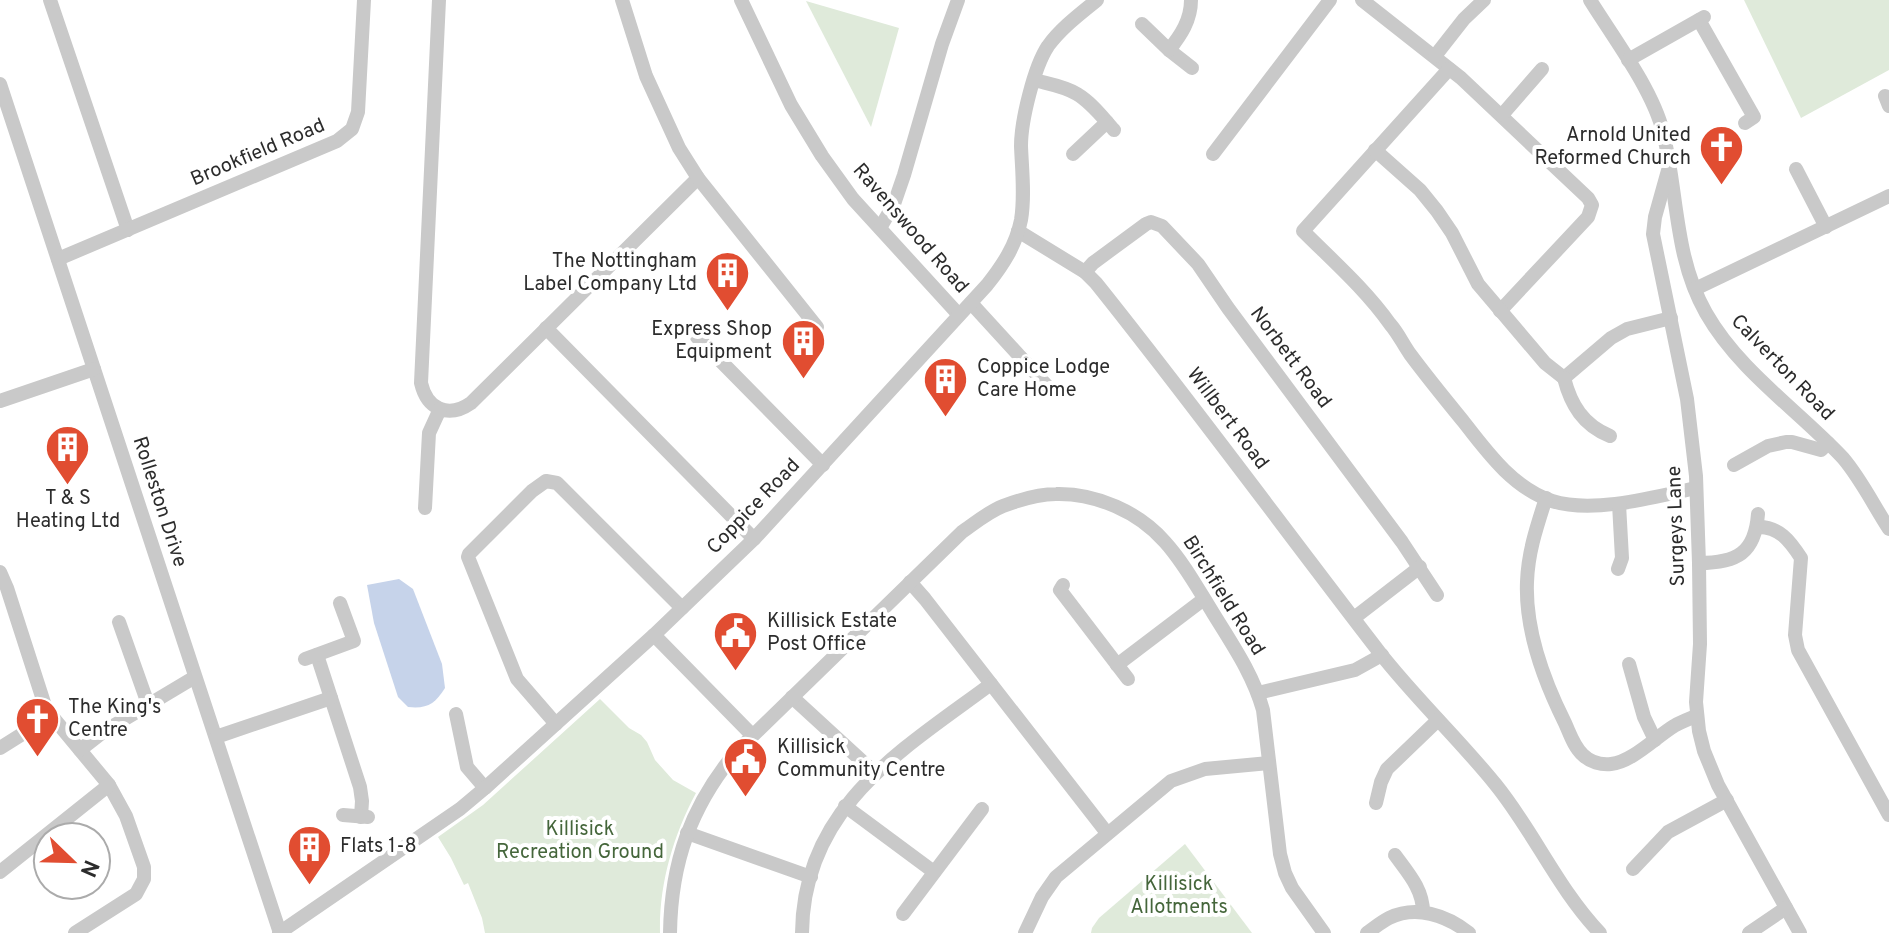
<svg xmlns="http://www.w3.org/2000/svg" width="1889" height="933" font-family="Overpass,sans-serif">
<style>
.green{fill:#dfeada}
.water{fill:#c6d3ea}
.lines{fill:none;stroke-linecap:round;stroke-linejoin:round}
.minor{stroke:#c9c9c9;stroke-width:14}
.labels{text-anchor:middle;dominant-baseline:central;stroke-width:8;stroke-linejoin:round;paint-order:stroke}
.poi-label{font-size:20px;fill:#2c2c2c;stroke:#fff;text-anchor:start}
.street-label{font-size:20px;fill:#2c2c2c;stroke:#fff}
.park-label{font-size:20px;fill:#45663b;stroke:#fff}
</style>
<rect width="100%" height="100%" fill="#fff"/>
<g class="green">
<polygon points="1744,0 1889,0 1889,70 1801,118"/>
<polygon points="806,1 899,28 871,127"/>
<path d="M600,699L629,728L641,735L647,742L655,760L673,780L696,793C673,836 659,884 660,933H485L482,918L468,883L464,885L451,858L438,837L483,805Z"/>
<polygon points="1185,844 1252,933 1091,933 1092,928 1099,918"/>
</g>
<path class="water" d="M399,579L413,589L442,664L445,688C435,704 427,709 408,707L398,697L374,623L367,585Z"/>
<g class="lines">
<g class="minor">
<polyline points="50,0 128,230"/>
<path d="M439,0L421,383C427,409 448,419 471,403L698,178"/>
<polyline points="622,0 646,76 679,148 698,178 817,327"/>
<polyline points="741,0 791,105 822,156 853,199 959,315"/>
<polyline points="1362,0 1461,78 1588,198 1592,205 1588,217 1500,311"/>
<path d="M1590,0C1613,37 1653,90 1663,132C1678,193 1674,257 1706,313C1739,371 1798,410 1843,458C1861,479 1874,506 1889,529"/>
<polyline points="1699,20 1754,117 1745,123"/>
<polyline points="1142,24 1169,50 1192,68"/>
<path d="M1169,50C1181,35 1191,20 1191,0"/>
<polyline points="1435,56 1464,19 1484,0"/>
<polyline points="1628,60 1704,17"/>
<path d="M1449,69L1303,231C1333,261 1365,289 1390,324C1398,333 1403,344 1410,354C1427,377 1445,399 1463,421C1487,452 1513,488 1552,501C1593,514 1655,497 1696,488"/>
<path d="M1034,80C1049,84 1064,86 1077,94C1092,103 1103,118 1114,130"/>
<polyline points="0,84 280,933"/>
<polyline points="1885,96 1889,106"/>
<polyline points="1502,115 1542,69"/>
<polyline points="1375,150 1420,190 1437,211 1452,233 1478,284 1545,363 1564,378"/>
<polyline points="1073,154 1107,122"/>
<polyline points="1213,154 1330,0"/>
<polyline points="1669,167 1655,217 1653,234 1687,399 1696,476 1699,563 1700,644 1696,702 1699,731 1704,751 1718,785 1800,933"/>
<polyline points="1796,169 1826,227"/>
<polyline points="880,228 894,204 904,175 942,44 958,0"/>
<path d="M1018,231L1085,272L1096,283C1193,404 1285,530 1380,653C1416,699 1459,739 1496,785C1534,832 1558,889 1600,933"/>
<polyline points="58,259 337,141 352,129 358,112 364,0"/>
<polyline points="1085,272 1093,263 1146,224 1151,222 1162,226 1198,264 1228,308 1402,542 1437,595"/>
<polyline points="1695,289 1889,196"/>
<polyline points="971,303 1047,386"/>
<polyline points="546,328 754,539"/>
<polyline points="697,337 823,465"/>
<polyline points="1564,378 1611,338 1627,329 1671,318"/>
<path d="M1564,378C1571,405 1583,425 1610,436"/>
<polyline points="0,401 94,369"/>
<polyline points="1734,465 1768,446 1786,442 1792,442 1821,450 1828,443"/>
<path d="M1546,498C1537,526 1528,552 1527,582C1525,630 1544,681 1565,723C1570,734 1574,747 1583,755C1590,762 1601,765 1611,764C1632,762 1656,737 1674,726C1681,722 1689,719 1696,716"/>
<polyline points="425,508 429,433 440,409"/>
<path d="M1757,527C1779,526 1790,541 1801,558L1795,635L1798,650L1889,815"/>
<path d="M1699,563C1737,563 1755,553 1758,514"/>
<polyline points="1618,569 1622,558 1619,504"/>
<polyline points="0,572 7,588 46,709 109,785 126,816 144,867 144,879 136,894 75,933"/>
<polyline points="910,582 925,599 1107,833"/>
<polyline points="1063,585 1060,590 1128,679"/>
<polyline points="1354,618 1420,567"/>
<polyline points="119,622 148,704"/>
<polyline points="654,635 752,735"/>
<polyline points="317,655 360,787 362,801 361,817"/>
<polyline points="305,659 354,641 340,603"/>
<polyline points="1629,664 1644,717 1655,740"/>
<polyline points="1117,665 1204,599"/>
<polyline points="1258,693 1355,670 1382,655"/>
<polyline points="792,697 875,773"/>
<polyline points="456,714 467,767 485,788"/>
<polyline points="556,724 517,679 468,557 469,554 532,491 546,481 557,483 682,608"/>
<polyline points="216,737 331,698"/>
<polyline points="0,748 51,716"/>
<polyline points="80,750 103,732 195,677"/>
<polyline points="1376,803 1381,782 1387,769 1438,720"/>
<polyline points="845,806 934,872"/>
<polyline points="343,815 368,817"/>
<polyline points="687,833 811,877"/>
<path d="M1395,855C1408,873 1423,889 1423,912"/>
<polyline points="1633,869 1668,832 1727,800"/>
<polyline points="0,872 109,785"/>
<polyline points="903,914 982,809"/>
<path d="M279,933L460,809L485,788L654,635L754,539L987,285C1003,265 1016,245 1021,220C1025,196 1022,171 1021,146C1021,121 1034,67 1048,46C1061,28 1080,14 1097,0"/>
<path d="M670,933C671,862 691,806 736,752L962,532C975,523 988,512 1003,506C1019,500 1039,494 1056,494C1096,493 1139,512 1165,542C1184,563 1198,589 1213,613C1232,644 1253,674 1263,710L1280,854L1285,873L1292,888L1324,933"/>
<path d="M802,933C803,807 902,750 991,684"/>
<polyline points="1025,933 1042,897 1056,877 1171,781 1205,769 1269,763"/>
<path d="M1367,933C1374,928 1381,922 1389,918C1416,905 1446,915 1469,933"/>
<polyline points="1749,933 1786,908"/>
</g>
</g>
<defs>
<symbol id="church-pin" viewBox="-11 -11 22 30"><path d="M0 17L-7.5 6A9.5 9.5 0 1 1 7.5 6Z" fill="#e14d31" stroke="#fff"/><path d="M-1.2-6h2.4v3.5h3.3v2.4h-3.3V6h-2.4V-.1h-3.3v-2.4h3.3Z" fill="#fff"/></symbol>
<symbol id="building-pin" viewBox="-11 -11 22 30"><path d="M0 17L-7.5 6A9.5 9.5 0 1 1 7.5 6Z" fill="#e14d31" stroke="#fff"/><path d="M-4-6H4V6H1V3H-1V6H-4ZM-2.5-4.3h1.7v1.8h-1.7ZM.8-4.3h1.7v1.8H.8ZM-2.5-1h1.7V.8h-1.7ZM.8-1h1.7V.8H.8Z" fill="#fff"/></symbol>
<symbol id="civic-pin" viewBox="-11 -11 22 30"><path d="M0 17L-7.5 6A9.5 9.5 0 1 1 7.5 6Z" fill="#e14d31" stroke="#fff"/><path d="M-.6-6.5H3V-4.5H.6V-3L4-1V1h2V6H-6V1h2V-1L-.6-3ZM-1.2 2.5V6h2.4V2.5Z" fill="#fff"/></symbol>
</defs>
<g fill-rule="evenodd">
<use href="#church-pin" x="1696" y="122" width="51" height="69"/>
<use href="#building-pin" x="702" y="248" width="51" height="69"/>
<use href="#building-pin" x="778" y="316" width="51" height="69"/>
<use href="#building-pin" x="920" y="354" width="51" height="69"/>
<use href="#building-pin" x="42" y="422" width="51" height="69"/>
<use href="#civic-pin" x="710" y="608" width="51" height="69"/>
<use href="#church-pin" x="12" y="694" width="51" height="69"/>
<use href="#civic-pin" x="720" y="734" width="51" height="69"/>
<use href="#building-pin" x="284" y="822" width="51" height="69"/>
</g>
<g class="labels">
<g class="poi-label">
<text x="1691" y="136" text-anchor="end">Arnold United<tspan x="1691" dy="23">Reformed Church</tspan></text>
<text x="697" y="262" text-anchor="end">The Nottingham<tspan x="697" dy="23">Label Company Ltd</tspan></text>
<text x="772" y="330" text-anchor="end">Express Shop<tspan x="772" dy="23">Equipment</tspan></text>
<text x="977" y="368">Coppice Lodge<tspan x="977" dy="23">Care Home</tspan></text>
<text x="68" y="499" text-anchor="middle">T &amp; S<tspan x="68" dy="23">Heating Ltd</tspan></text>
<text x="767" y="622">Killisick Estate<tspan x="767" dy="23">Post Office</tspan></text>
<text x="68" y="708">The King's<tspan x="68" dy="23">Centre</tspan></text>
<text x="777" y="748">Killisick<tspan x="777" dy="23">Community Centre</tspan></text>
<text x="340" y="847">Flats 1-8</text>
</g>
<g class="street-label">
<text transform="translate(258 153) rotate(-23)">Brookfield Road</text>
<text transform="translate(910 229) rotate(49)">Ravenswood Road</text>
<text transform="translate(1290 358) rotate(53)">Norbett Road</text>
<text transform="translate(1782 368) rotate(46)">Calverton Road</text>
<text transform="translate(1227 419) rotate(53)">Willbert Road</text>
<text transform="translate(159 502) rotate(72)">Rolleston Drive</text>
<text transform="translate(754 507) rotate(-46)">Coppice Road</text>
<text transform="translate(1677 526) rotate(-92)">Surgeys Lane</text>
<text transform="translate(1223 596) rotate(58)">Birchfield Road</text>
</g>
<g class="park-label">
<text x="580" y="830">Killisick<tspan x="580" dy="23">Recreation Ground</tspan></text>
<text x="1179" y="885">Killisick<tspan x="1179" dy="23">Allotments</tspan></text>
</g>
</g>
<g transform="translate(72 861) rotate(113)"><circle r="38" fill="#ffffff" stroke="#ababab" stroke-width="2"/>
<path d="M0-6L14 30L0 20L-14 30Z" fill="#e14d31"/>
<text y="-12" font-size="22" font-weight="bold" text-anchor="middle" fill="#2c2c2c">N</text>
</g>
</svg>
